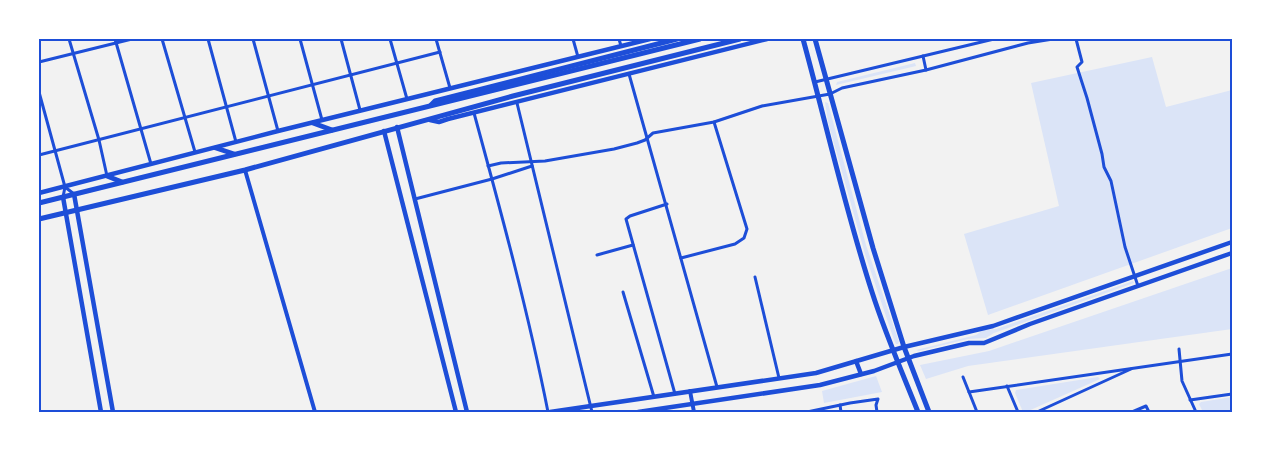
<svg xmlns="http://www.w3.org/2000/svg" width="1271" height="451" font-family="Inter,sans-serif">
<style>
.green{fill:#dbe4f7}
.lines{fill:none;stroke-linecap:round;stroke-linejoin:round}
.minor{stroke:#1d4ed8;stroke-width:3}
.tertiary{stroke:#1d4ed8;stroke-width:4}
.secondary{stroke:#1d4ed8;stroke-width:4.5}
.primary{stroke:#1d4ed8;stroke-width:5}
.trunk{stroke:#1d4ed8;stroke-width:5}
.neatline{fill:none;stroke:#1d4ed8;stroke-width:2}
</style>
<rect width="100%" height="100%" fill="#f2f2f2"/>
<g class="green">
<polygon points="1152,57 1166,107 1232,90 1232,228 988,315 964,234 1059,206 1031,83"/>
<polygon points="915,63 916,66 836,85 837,82"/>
<polygon points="825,102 828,103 866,245 899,342 898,344 896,344 894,340 865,254 828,122"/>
<polygon points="1232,268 1232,329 968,366 926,379 920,365 989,351"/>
<polygon points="1133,281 1134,283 994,333 986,338 968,339 919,351 916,350 976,335 983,330 996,329"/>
<polygon points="876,376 882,392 824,403 822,391"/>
<polygon points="1098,377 1100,379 1026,412 1023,412 1015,393 1016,390"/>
<polygon points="1232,397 1232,412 1203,412 1199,404 1201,402"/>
</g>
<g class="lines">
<g class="minor">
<polyline points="69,39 99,140 107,176"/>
<polyline points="115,39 151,164"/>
<polyline points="162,39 195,152"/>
<polyline points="208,39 236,142"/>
<polyline points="253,39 278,131"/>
<polyline points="300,39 322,120"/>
<polyline points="341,39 360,110"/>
<polyline points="390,39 407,99"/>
<polyline points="436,39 450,88"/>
<polyline points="573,39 578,57"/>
<polyline points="619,39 621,46"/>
<polyline points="1076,39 1082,62 1077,67 1087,98 1102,154 1104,167 1111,181 1125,247 1138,286"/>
<polyline points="923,56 926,70"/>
<polyline points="39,62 132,39"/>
<polyline points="629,74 717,387"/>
<polyline points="815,82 994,39"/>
<polyline points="39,92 65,187 63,197"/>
<polyline points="517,103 592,412"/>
<path d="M474,113C501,212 528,311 548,412"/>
<polyline points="39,155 440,52"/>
<polyline points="488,166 501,163 545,161 614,149 637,143 645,140 653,133 714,122 762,106 830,94 842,88 926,70 1028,43 1053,39"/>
<polyline points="65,187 74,194"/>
<polyline points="415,199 492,179 532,166"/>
<polyline points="667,204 630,216 626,219 675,394"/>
<polyline points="597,255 633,245"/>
<polyline points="681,258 735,244 744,238 747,229 714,122"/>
<polyline points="755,277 779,378"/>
<polyline points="623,292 654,397"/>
<polyline points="1179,349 1182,381 1196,412"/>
<polyline points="963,377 977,412"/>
<polyline points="1007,386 1018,412"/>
<polyline points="969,392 1232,354"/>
<polyline points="1190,400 1232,394"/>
<polyline points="840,405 841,412"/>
<polyline points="807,412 850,403 878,399 876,405 877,412"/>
<polyline points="1037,412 1131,369"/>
<polyline points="1132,412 1146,406 1149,412"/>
</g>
<g class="tertiary">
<polyline points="245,170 315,412"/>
<polyline points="690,391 694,412"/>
</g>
<g class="secondary">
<polyline points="430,120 439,122 448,119 767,39"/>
<polyline points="397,127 467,412"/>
<polyline points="384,131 456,412"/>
<polyline points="39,193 278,131 650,39"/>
<polyline points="74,194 113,412"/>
<polyline points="63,197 101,412"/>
<polyline points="856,361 861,374"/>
<polyline points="550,412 816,373 904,347 993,326 1232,242"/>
<polyline points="638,412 820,385 874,371 914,356 969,343 984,343 1030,324 1232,253"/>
</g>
<g class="primary">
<path d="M803,39C826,123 845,209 872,292C885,333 902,372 918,412"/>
<polyline points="815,39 873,248 904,347 929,412"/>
</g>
<g class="trunk">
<polyline points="431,105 435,101 677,39"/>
<polyline points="313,123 332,130"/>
<polyline points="216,148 234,154"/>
<polyline points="107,176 122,182"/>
<polyline points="39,203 700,39"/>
<polyline points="39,219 245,170 513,96 740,39"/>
</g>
</g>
<rect width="1271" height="451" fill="none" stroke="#ffffff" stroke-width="80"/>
<rect x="40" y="40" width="1191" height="371" class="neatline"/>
</svg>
